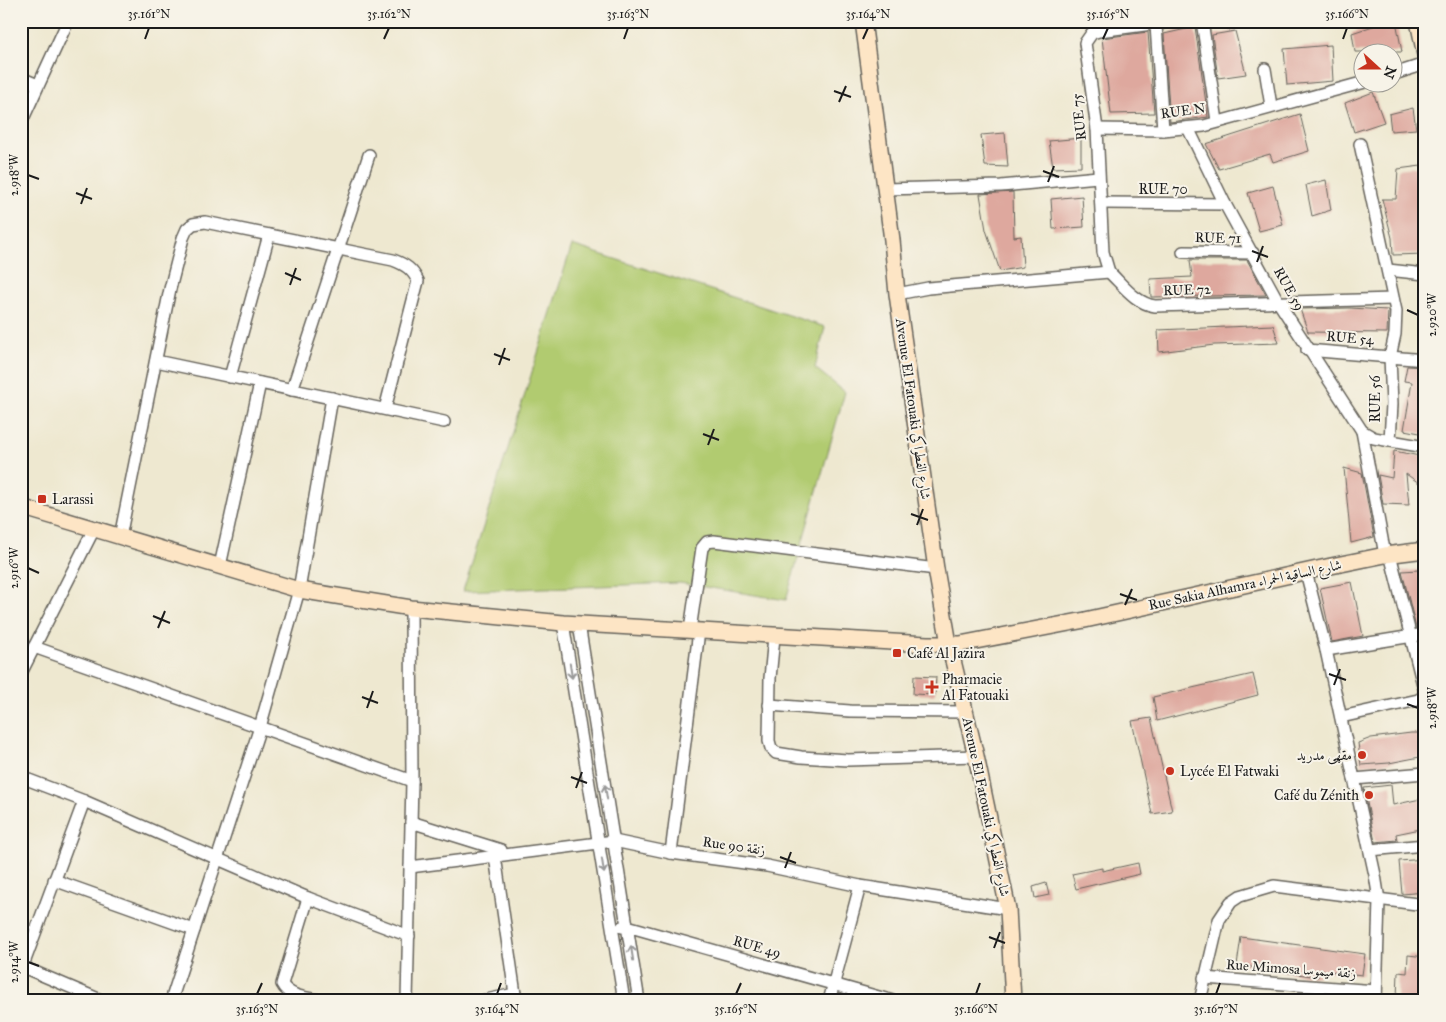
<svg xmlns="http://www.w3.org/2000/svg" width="1446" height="1022" font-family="'IM FELL Great Primer',Amiri,serif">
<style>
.green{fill:#b1cb70;stroke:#667446}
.building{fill:#dea89e}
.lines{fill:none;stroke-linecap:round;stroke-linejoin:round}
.street-casing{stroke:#66635b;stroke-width:14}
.secondary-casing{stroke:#66635b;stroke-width:18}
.street{stroke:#fff;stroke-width:11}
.secondary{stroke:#fde5c5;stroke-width:15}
.oneway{stroke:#999}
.ticks{fill:none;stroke:#1c1c1c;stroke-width:2}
.poi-dot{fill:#c8321e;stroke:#f7f3e8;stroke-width:2}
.labels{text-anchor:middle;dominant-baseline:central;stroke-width:4;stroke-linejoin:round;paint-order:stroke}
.street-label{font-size:14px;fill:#1c1c1c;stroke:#f7f3e8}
.poi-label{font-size:14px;fill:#1c1c1c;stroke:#f7f3e8;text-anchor:start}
.neatline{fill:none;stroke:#1c1c1c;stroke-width:2}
.ticks-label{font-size:12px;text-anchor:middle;fill:#1c1c1c}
</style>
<rect width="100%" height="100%" fill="#f7f3e8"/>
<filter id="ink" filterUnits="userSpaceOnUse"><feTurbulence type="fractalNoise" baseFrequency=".02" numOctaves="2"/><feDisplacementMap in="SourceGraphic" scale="10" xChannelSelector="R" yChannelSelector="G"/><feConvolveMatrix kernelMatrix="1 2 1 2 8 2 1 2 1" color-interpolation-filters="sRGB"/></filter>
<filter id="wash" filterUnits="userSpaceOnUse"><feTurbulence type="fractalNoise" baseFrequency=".0096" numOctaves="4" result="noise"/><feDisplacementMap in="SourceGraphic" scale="20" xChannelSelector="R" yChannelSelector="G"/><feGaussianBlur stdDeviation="1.12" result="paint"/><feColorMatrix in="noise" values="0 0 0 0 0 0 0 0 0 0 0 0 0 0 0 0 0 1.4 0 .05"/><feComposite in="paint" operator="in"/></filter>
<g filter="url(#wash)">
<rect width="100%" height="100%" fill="#eee8d0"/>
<polygon class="green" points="572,245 825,327 815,368 845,392 786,600 680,583 463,591"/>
<g id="blocks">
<g class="building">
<polygon points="1388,21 1396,21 1402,52 1355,52 1352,33"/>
<polygon points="1195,27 1208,117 1170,122 1164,34"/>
<polygon points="1235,31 1246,74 1218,78 1212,35"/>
<polygon points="1148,32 1154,113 1111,114 1102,38"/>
<polygon points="1331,45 1333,81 1287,85 1284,49"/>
<polygon points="1373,92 1384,122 1354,132 1345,103"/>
<polygon points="1413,108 1416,129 1391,131 1389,114"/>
<polygon points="1300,114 1309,151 1273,162 1270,154 1219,169 1206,144"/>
<polygon points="1005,133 1008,167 985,166 981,135"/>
<polygon points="1081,138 1081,167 1053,168 1049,141"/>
<polygon points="1421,166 1425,190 1425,254 1393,255 1392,238 1382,199 1396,199 1398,169"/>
<polygon points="1326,180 1331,210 1312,216 1306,185"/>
<polygon points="1273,186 1283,225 1259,231 1248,193"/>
<polygon points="1013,192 1014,237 1021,236 1023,267 1000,271 986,230 980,194"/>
<polygon points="1082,196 1084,227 1053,229 1051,199"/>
<polygon points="1190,260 1247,260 1266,295 1151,297 1150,279 1192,277"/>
<polygon points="1349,308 1388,310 1387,333 1308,332 1300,309"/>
<polygon points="1273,325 1279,343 1214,345 1159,352 1158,330"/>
<polygon points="1407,366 1425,367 1425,434 1404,430 1412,382 1404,381"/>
<polygon points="1394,451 1425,457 1425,487 1406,474 1409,505 1383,504 1378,475 1392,478"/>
<polygon points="1344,468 1362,473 1374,537 1351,543"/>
<polygon points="1418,570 1425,598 1425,627 1416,628 1402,571"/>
<polygon points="1352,582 1363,636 1332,642 1320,588"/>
<polygon points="1253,674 1258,695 1157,721 1153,697"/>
<polygon points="914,676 936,677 935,695 913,694"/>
<polygon points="1151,718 1172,811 1152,814 1132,721"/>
<polygon points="1411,733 1425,733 1425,756 1389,763 1361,765 1358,743 1371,738"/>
<polygon points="1391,785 1393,805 1425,798 1425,828 1396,834 1397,840 1375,842 1364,788"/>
<polygon points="1425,859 1425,892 1402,894 1399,861"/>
<polygon points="1138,863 1140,874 1076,889 1072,874 1102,868 1102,871"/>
<polygon points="1046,883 1049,895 1035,898 1033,887"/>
<polygon points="1241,937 1365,954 1362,975 1319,970 1318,977 1237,965"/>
<polygon points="1408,955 1425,957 1425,1001 1397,998 1398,972 1407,973"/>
</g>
</g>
</g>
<g filter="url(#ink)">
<use href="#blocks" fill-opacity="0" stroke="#66635b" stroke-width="1"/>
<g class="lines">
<defs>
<g id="street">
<polyline points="1202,21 1217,121"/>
<polyline points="1156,25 1163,130"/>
<polyline points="1265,69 1271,106"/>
<polyline points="1394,74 1425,64"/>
<polyline points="21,78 38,85"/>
<polyline points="21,123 68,21"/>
<polyline points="1188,128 1225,204 1279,303 1362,431 1374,438 1425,447"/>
<polyline points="1097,129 1163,130 1204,126 1365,82"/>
<polyline points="1360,144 1396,311 1395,334 1390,357 1392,404 1390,441"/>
<polyline points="885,189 1001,186 1098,177"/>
<polyline points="1101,203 1225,204"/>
<polyline points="1183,252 1253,253"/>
<polyline points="1388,270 1425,274"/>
<polyline points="1109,272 1103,252 1097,129 1085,43 1092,33 1099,31 1175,21"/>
<path d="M1109,272C1122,284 1136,304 1155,306L1393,299"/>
<polyline points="897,294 928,288 1109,272"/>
<polyline points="1307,350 1425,360"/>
<polyline points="156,361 444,422"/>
<polyline points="230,377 269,235"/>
<polyline points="292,390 369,155"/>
<polyline points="1362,431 1385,555"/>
<path d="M120,537L170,289L183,238L187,229L193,224L205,222L393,260C406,265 412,269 418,281L385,409"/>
<polyline points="220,566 260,383"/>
<polyline points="1306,572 1326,650 1375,875 1379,900 1376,1001"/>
<polyline points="563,623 624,1001"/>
<polyline points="579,624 639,1001"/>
<polyline points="690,630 702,548 707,542 714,541 936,569"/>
<polyline points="774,637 770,678 769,741 771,748 776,753 801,757 848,760 976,756"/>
<polyline points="34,647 412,781"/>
<polyline points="1326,650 1425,634"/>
<polyline points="21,673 94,529"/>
<polyline points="769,705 850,711 965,712"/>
<polyline points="1341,717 1418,700 1424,696 1424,689 1390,554"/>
<polyline points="21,777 84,801 308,898 409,936"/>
<polyline points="1354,779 1425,773"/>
<polyline points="411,822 501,850"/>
<polyline points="494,849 516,1001"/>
<polyline points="1370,850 1425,845"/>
<polyline points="671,853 699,631"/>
<polyline points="410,867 614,841 671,853 767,866 860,886 1008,909"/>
<polyline points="54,880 194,930"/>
<path d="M308,898L282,984C289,998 310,998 324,1001"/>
<polyline points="622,927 627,926 893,1001"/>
<polyline points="23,967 103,1001"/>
<polyline points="21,971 84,801"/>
<polyline points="1204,978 1376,991"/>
<polyline points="171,1001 260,727 299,590 332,398"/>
<polyline points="407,1001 412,781 411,608"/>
<polyline points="481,1001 515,994"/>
<polyline points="829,1001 860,886"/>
<polyline points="1200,1001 1219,920 1231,902 1240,896 1274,886 1425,905"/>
</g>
<g id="secondary">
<polyline points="863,21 892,240 897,294 936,569 949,644 976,756 1008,909 1013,1001"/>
<polyline points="1418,21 1425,55"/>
<polyline points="21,507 299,590 411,608 563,623 927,644 960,644 1085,620 1331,566 1385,555 1425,550"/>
</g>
</defs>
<use href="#street" class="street-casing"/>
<use href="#secondary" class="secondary-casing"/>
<use href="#street" class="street"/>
<use href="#secondary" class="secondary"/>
</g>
<defs><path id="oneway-shaft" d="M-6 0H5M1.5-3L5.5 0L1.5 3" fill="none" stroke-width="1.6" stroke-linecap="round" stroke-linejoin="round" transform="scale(1.25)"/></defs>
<g class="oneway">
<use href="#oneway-shaft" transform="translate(571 671) rotate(81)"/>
<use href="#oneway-shaft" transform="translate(606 792) rotate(-99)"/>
<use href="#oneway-shaft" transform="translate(603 866) rotate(81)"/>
<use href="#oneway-shaft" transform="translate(632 953) rotate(-99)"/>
</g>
</g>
<path class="ticks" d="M145,39L149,28M384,39L389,28M624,39L628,28M863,39L868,28M1103,39L1108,28M1343,39L1347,28M834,91L851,97M839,102L846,86M1043,171L1059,177M28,175L39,179M1048,182L1054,166M76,193L92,199M81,204L87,188M1252,251L1268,257M1257,262L1263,246M285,273L301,280M290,285L296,268M1407,310L1418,315M494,354L510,360M499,365L505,348M703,434L719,440M708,445L714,429M911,514L928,520M917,525L923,509M28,568L39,573M1120,594L1137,600M1125,605L1132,589M153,616L170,623M158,628L165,611M1329,674L1346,680M1334,685L1340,669M362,697L378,703M1407,704L1418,708M367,708L373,691M571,777L587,783M576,788L582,772M780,857L796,863M785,868L791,852M989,937L1005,943M994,948L1000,932M28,962L39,966M257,994L262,983M497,994L501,983M736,994L741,983M976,994L980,983M1216,994L1220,983"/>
<g class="poi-dot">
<rect x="37" y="494" width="10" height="10" rx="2.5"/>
<rect x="892" y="648" width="10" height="10" rx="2.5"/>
<path d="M929.5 679.5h5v5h5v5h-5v5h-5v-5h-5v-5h5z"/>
<circle cx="1362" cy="755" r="5"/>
<circle cx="1170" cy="771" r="5"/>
<circle cx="1369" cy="795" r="5"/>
</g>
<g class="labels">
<g class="street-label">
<text transform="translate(1183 111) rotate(-8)">RUE N</text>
<text transform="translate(1079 117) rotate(-96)">RUE 75</text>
<text x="1163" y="189">RUE 70</text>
<text transform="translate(1218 238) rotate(1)">RUE 71</text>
<text transform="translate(1289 289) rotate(61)">RUE 59</text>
<text transform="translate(1187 290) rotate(-2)">RUE 72</text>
<text transform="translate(1350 338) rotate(5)">RUE 54</text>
<text transform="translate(1375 399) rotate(-90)">RUE 56</text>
<text transform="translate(913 409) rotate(82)">Avenue El Fatouaki شارع الفطواكي</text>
<text transform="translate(1245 585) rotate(-12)">Rue Sakia Alhamra شارع الساقية الحمراء</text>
<text transform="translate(986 807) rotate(78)">Avenue El Fatouaki شارع الفطواكي</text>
<text transform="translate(734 846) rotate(8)">Rue 90 زنقة</text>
<text transform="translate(757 947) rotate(16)">RUE 49</text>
<text transform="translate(1291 969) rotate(4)">Rue Mimosa زنقة ميموسا</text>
</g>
<g class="poi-label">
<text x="52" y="499">Larassi</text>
<text x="907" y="653">Café Al Jazira</text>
<text x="942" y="679">Pharmacie<tspan x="942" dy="16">Al Fatouaki</tspan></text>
<text x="1352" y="755" text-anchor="end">مقهى مدريد</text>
<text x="1180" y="771">Lycée El Fatwaki</text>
<text x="1359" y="795" text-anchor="end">Café du Zénith</text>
</g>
</g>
<rect width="1446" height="1022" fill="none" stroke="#f7f3e8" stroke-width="55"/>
<g transform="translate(1378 68) rotate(111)"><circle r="24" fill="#f7f3e8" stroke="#9f9d96"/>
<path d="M0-4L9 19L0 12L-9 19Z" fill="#c8321e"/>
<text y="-8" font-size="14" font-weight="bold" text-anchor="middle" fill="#1c1c1c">N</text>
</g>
<rect x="28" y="28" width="1390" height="966" class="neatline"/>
<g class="ticks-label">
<text x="149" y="18">35.161°N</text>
<text x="389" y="18">35.162°N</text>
<text x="628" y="18">35.163°N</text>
<text x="868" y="18">35.164°N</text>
<text x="1108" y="18">35.165°N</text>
<text x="1347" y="18">35.166°N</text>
<text transform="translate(14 175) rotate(-90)" y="4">2.918°W</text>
<text transform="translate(1432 315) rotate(-90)" y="4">2.920°W</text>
<text transform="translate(14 568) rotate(-90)" y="4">2.916°W</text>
<text transform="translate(1432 708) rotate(-90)" y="4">2.918°W</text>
<text transform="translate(14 962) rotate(-90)" y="4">2.914°W</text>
<text x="257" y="1013">35.163°N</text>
<text x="497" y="1013">35.164°N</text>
<text x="736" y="1013">35.165°N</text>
<text x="976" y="1013">35.166°N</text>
<text x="1216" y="1013">35.167°N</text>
</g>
</svg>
